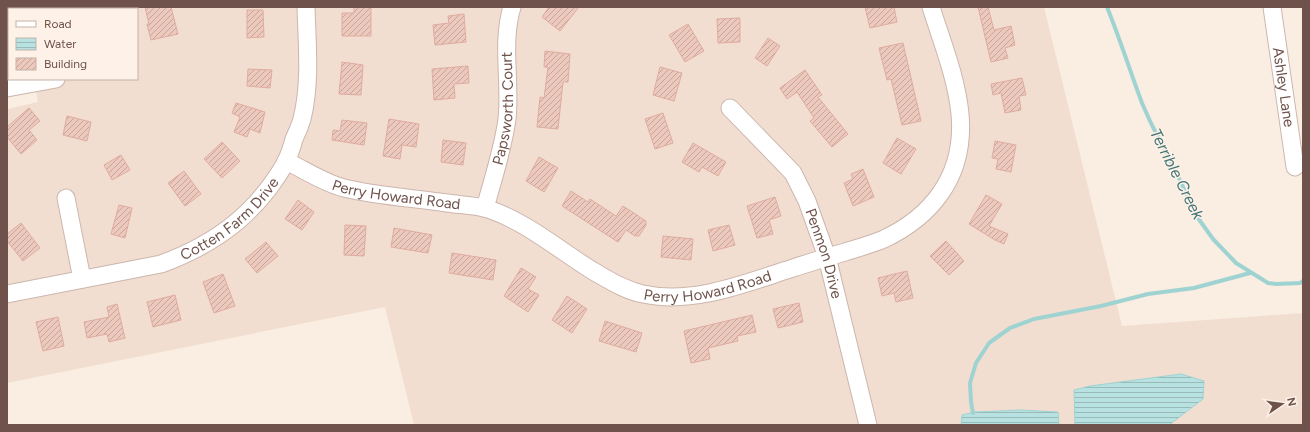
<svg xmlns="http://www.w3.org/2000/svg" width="1310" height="432" font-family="Figtree,sans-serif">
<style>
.residential{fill:#f1ded1}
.water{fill:url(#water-rules);stroke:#9fd3d2}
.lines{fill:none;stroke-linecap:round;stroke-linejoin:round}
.stream{stroke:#9fd3d2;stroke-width:4}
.building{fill:url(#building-hatch);stroke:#dfac9e}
.minor-casing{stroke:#ccb6ad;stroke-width:19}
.minor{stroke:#fff;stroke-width:17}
.labels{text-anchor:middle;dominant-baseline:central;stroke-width:3;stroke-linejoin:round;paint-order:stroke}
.street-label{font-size:15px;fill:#6f524b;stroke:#fdf1e8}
.water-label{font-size:16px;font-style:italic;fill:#407474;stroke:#fdf1e8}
</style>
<defs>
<pattern id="water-rules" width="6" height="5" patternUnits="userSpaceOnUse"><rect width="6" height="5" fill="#b8e2e1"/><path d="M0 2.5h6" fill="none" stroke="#9abab8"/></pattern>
<pattern id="building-hatch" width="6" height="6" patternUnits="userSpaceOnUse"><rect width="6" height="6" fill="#edc8bc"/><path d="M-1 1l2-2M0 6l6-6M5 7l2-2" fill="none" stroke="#c4a59b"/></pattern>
</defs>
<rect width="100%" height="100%" fill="#faede2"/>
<polygon class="residential" points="22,7 1044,7 1122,326 1303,313 1303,425 414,425 385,307 7,383 7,109 38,102 34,79 137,79 137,9 22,9"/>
<g class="water">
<polygon points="1181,374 1204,381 1203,399 1169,425 1075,425 1074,390 1090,386"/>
<polygon points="1020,410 1058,412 1059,425 961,425 962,415 975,412"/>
</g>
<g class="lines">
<g class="stream">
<path d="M1107,7C1120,39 1130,71 1142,103C1148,116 1152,128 1160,139L1198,218L1213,239L1236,263L1268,283L1277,284L1300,283L1303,281"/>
<polyline points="973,413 971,402 970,383 976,363 989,343 1010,328 1034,319 1101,306 1148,294 1194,288 1250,273"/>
</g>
</g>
<g class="building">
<polygon points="145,7 171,7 178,34 151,40 147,24 149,24"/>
<polygon points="354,7 371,7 371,36 342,36 342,13 354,13"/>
<polygon points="549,7 579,7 560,31 542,17"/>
<polygon points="865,7 894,7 897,22 870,28"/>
<polygon points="978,7 988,7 994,30 1011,26 1015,45 1005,48 1008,58 991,62"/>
<polygon points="247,10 263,10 264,37 247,38"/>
<polygon points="464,14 466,42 435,45 433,25 449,23 448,16"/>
<polygon points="740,18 740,42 718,43 717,19"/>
<polygon points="688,24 704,51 685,62 669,35"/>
<polygon points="768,38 780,46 767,66 755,58"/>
<polygon points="903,43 921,121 902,125 891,79 887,80 879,48"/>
<polygon points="545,51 570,54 568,82 563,82 558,129 537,127 540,97 544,98 548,67 544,67"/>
<polygon points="342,62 363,65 361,95 339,94"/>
<polygon points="468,66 469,83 454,84 455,98 434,100 432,69"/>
<polygon points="660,67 682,73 674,101 653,95"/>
<polygon points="248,69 272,70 270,88 247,86"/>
<polygon points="805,70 822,95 818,97 848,134 832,147 810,121 814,118 797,92 787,99 780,88"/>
<polygon points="1022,78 1026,95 1019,96 1021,110 1005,113 1001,93 993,95 991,84"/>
<polygon points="236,103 265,112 260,133 250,129 247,137 234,132 240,117 232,113"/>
<polygon points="29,108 40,121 29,130 37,140 21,154 7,137 7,127"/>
<polygon points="663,113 673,143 655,149 645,119"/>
<polygon points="67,116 91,122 87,141 63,135"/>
<polygon points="389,119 419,124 416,147 402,145 400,159 383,156"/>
<polygon points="342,120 367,123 364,145 332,140 333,130 340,131"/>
<polygon points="897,138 916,149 901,174 883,163"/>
<polygon points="443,140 466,143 463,165 441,162"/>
<polygon points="995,141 1016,145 1011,172 996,169 998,159 992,158"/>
<polygon points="222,142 240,161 222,178 204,159"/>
<polygon points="693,143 726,162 718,176 702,167 699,172 682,162"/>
<polygon points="121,155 130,170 112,180 104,165"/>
<polygon points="539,157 558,168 544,192 526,181"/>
<polygon points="863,169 874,197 853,206 844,183 853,179 851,174"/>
<polygon points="184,171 201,194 185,206 168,183"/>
<polygon points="571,191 588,202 590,199 616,216 623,206 646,221 646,225 639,236 635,236 626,230 618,242 562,206"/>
<polygon points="986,195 1002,204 989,226 1008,234 1004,244 995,240 969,224"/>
<polygon points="775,197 781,216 769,220 773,234 757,238 747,206"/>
<polygon points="298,200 314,212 302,230 285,219"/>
<polygon points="119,205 132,208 125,238 111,234"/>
<polygon points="21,223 40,248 23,261 7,241 7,234"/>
<polygon points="345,225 366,226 364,256 344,255"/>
<polygon points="729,225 735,245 713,251 708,230"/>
<polygon points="394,228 432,235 428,253 391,247"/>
<polygon points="663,236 693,239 691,260 661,257"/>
<polygon points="946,241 964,261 949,275 930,256"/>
<polygon points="266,242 278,256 257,273 245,259"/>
<polygon points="452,253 496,260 493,280 449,273"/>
<polygon points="521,268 536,277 528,289 539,295 528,312 504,296"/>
<polygon points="907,271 913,298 896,302 894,293 882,296 878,278"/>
<polygon points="223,274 235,306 214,313 203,282"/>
<polygon points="175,295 181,320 153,327 147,302"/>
<polygon points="567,296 587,309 572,333 552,320"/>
<polygon points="799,303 803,322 778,328 773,309"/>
<polygon points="117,304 125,338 109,342 107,334 87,338 84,322 109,317 107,307"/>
<polygon points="752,315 756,332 737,336 738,341 708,348 710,359 691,363 684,331"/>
<polygon points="58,317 64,346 43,351 36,322"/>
<polygon points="605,321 642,333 636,352 599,341"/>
</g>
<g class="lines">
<defs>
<g id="minor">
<polyline points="117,7 118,9"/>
<path id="s1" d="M1272,7L1295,167"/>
<polyline points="7,88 56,79"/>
<path id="s2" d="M730,108L793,173L807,201L827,257L868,425"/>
<path id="s3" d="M286,161C305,170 324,183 344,188C377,196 413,198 447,203C460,205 475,205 488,209C527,222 559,250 593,271C609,280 624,290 643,294C693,305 746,283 793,268C811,262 828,257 845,252C858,248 872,244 884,239C907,228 926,214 940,194C982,135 950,68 931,7"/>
<polyline points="66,198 82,279"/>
<path id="s4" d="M485,208C493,179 503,149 507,119C511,82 501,43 512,7"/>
<path id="s5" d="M7,294L161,264C216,244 257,213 286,162C289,155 292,147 294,139C297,133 300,126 302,119C311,83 307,44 306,7"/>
</g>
</defs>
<use href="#minor" class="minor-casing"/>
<use href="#minor" class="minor"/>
</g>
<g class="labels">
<g class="street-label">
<text stroke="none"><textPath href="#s1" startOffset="81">Ashley Lane</textPath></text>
<text stroke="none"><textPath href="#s4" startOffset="102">Papsworth Court</textPath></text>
<text stroke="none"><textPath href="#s3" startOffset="117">Perry Howard Road</textPath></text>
<text stroke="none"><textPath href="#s5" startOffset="240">Cotten Farm Drive</textPath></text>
<text stroke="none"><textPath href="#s2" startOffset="177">Penmon Drive</textPath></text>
<text stroke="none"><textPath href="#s3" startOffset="453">Perry Howard Road</textPath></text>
</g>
<g class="water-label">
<text transform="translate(1177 174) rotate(63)">Terrible Creek</text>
</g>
</g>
<rect width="1310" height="432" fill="none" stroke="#6f524b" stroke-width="16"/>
<rect x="8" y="8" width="130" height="72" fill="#fdf1e8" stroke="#c4b1a9"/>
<rect x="16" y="21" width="20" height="6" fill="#ffffff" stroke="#c4b1a9"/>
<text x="44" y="28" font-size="12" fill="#6f524b">Road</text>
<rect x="16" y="38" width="20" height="12" fill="url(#water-rules)" stroke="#c4b1a9"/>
<text x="44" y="48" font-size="12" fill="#6f524b">Water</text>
<rect x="16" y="58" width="20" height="12" fill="url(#building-hatch)" stroke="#c4b1a9"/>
<text x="44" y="68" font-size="12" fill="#6f524b">Building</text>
<g transform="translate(1282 404) rotate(77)" stroke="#fdf1e8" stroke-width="3" paint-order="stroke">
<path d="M0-3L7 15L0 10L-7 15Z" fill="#6f524b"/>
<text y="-6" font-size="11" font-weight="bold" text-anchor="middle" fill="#6f524b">N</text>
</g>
</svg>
